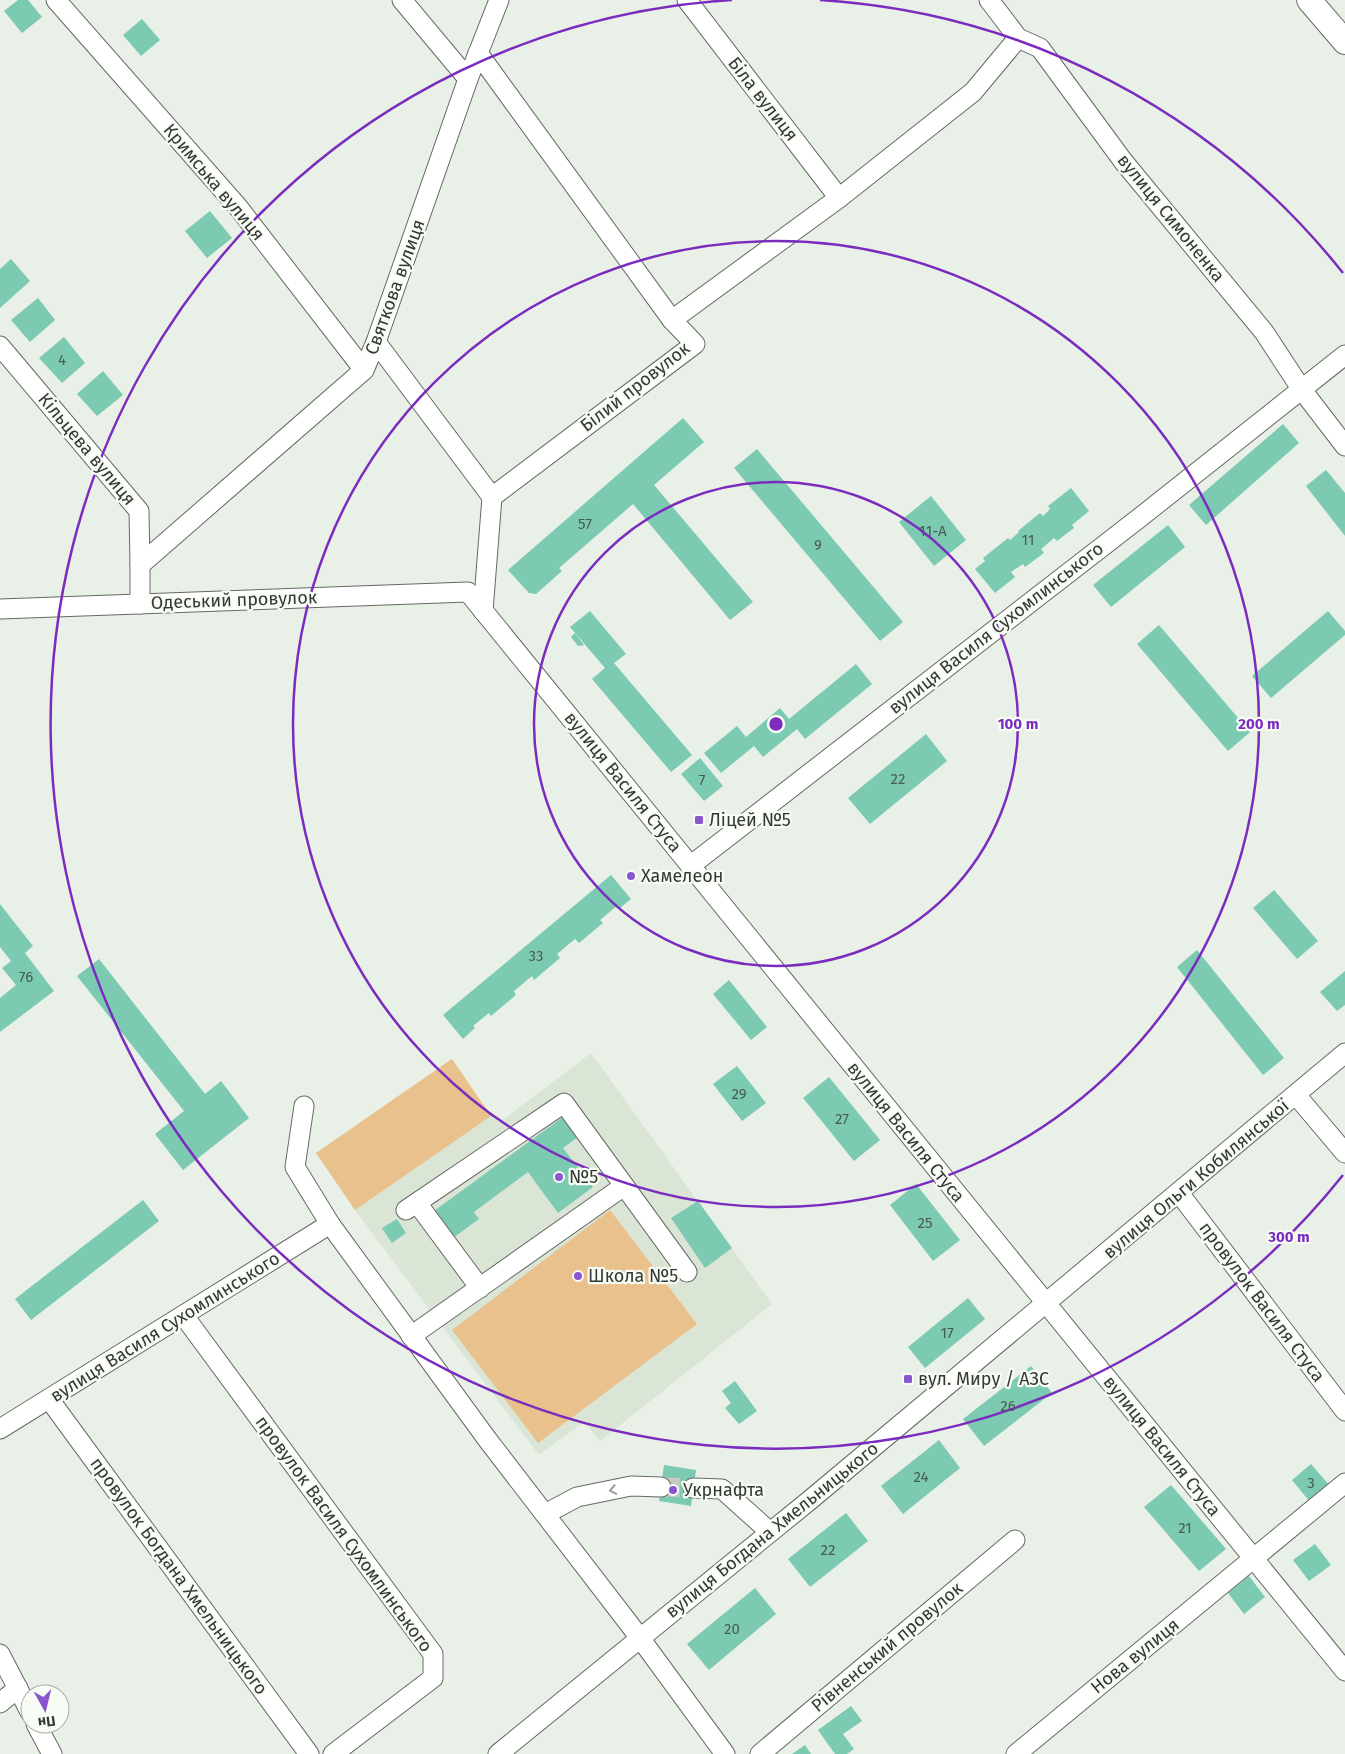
<svg xmlns="http://www.w3.org/2000/svg" width="1345" height="1754" font-family="'Fira Sans',sans-serif">
<style>
.built{fill:#dae5d6}
.green{fill:#e9c18c}
.building{fill:#7ccab1}
.lines{fill:none;stroke-linecap:round;stroke-linejoin:round}
.minor-tunnel{stroke:#c5cbc3;stroke-width:19;stroke-dasharray:19 9;stroke-linecap:butt}
.minor-casing{stroke:#646a62;stroke-width:21}
.major-casing{stroke:#646a62;stroke-width:26}
.minor{stroke:#fff;stroke-width:19}
.major{stroke:#fff;stroke-width:24}
.oneway{stroke:#9a9c9a}
.ring{fill:none;stroke:#7b2cbf;stroke-width:2.5}
.poi-dot{fill:#8a56cf;stroke:#f7fdf5;stroke-width:2}
.labels{text-anchor:middle;dominant-baseline:central;stroke-width:4.5;stroke-linejoin:round;paint-order:stroke}
.number-label{font-size:15px;fill:#485c54}
.street-label{font-size:18px;fill:#363835;stroke:#f7fdf5}
.poi-label{font-size:18px;fill:#363835;stroke:#f7fdf5;text-anchor:start}
.centre{fill:#7b2cbf;stroke:#f7fdf5;stroke-width:2.5}
.ring-label{font-size:15px;text-anchor:middle;font-weight:bold;fill:#7b2cbf;stroke:#f7fdf5;stroke-width:4.5;stroke-linejoin:round;paint-order:stroke}
</style>
<rect width="100%" height="100%" fill="#e9f0e7"/>
<polygon class="built" points="591,1053 772,1304 600,1441 584,1422 539,1455 355,1210 316,1153 452,1059 491,1116 500,1122"/>
<g class="green">
<polygon points="452,1059 491,1116 355,1210 316,1153"/>
<polygon points="610,1210 697,1324 538,1443 452,1330"/>
</g>
<g class="building">
<polygon points="18,0 28,0 42,17 22,33 4,11"/>
<polygon points="142,19 160,40 141,56 123,35"/>
<polygon points="210,211 232,238 207,258 185,231"/>
<polygon points="11,259 30,281 0,308 0,269"/>
<polygon points="38,298 55,320 30,342 11,320"/>
<polygon points="64,337 85,363 62,383 39,358"/>
<polygon points="103,371 123,395 97,416 77,394"/>
<polygon points="683,418 704,442 654,485 753,602 730,620 633,504 559,568 562,571 536,594 529,593 508,570"/>
<polygon points="1283,424 1299,443 1206,525 1189,505"/>
<polygon points="757,449 903,622 880,641 734,468"/>
<polygon points="1326,470 1345,493 1345,536 1306,486"/>
<polygon points="1071,488 1089,511 1072,525 1074,528 1057,541 1054,538 1041,549 1044,553 1025,567 1023,564 1011,572 1015,577 995,593 975,569 985,561 983,558 1008,538 1010,540 1019,532 1018,531 1040,513 1043,516 1050,509 1048,506"/>
<polygon points="931,496 966,540 934,566 899,522"/>
<polygon points="1168,525 1185,547 1111,607 1093,585"/>
<polygon points="590,611 626,654 614,663 692,755 671,772 592,679 605,668 570,627"/>
<polygon points="1328,611 1345,631 1345,635 1271,698 1252,676"/>
<polygon points="1159,625 1250,732 1228,751 1137,644"/>
<polygon points="575,633 584,645 578,646 571,637"/>
<polygon points="856,664 872,684 805,739 797,729 763,757 754,746 721,773 704,753 737,726 746,737 780,708 789,719"/>
<polygon points="926,734 947,761 870,824 848,798"/>
<polygon points="700,758 723,786 704,801 681,774"/>
<polygon points="611,875 631,899 620,908 618,905 600,920 603,923 579,943 575,939 557,954 560,958 534,980 532,976 514,991 516,995 491,1016 489,1013 473,1026 475,1028 463,1039 443,1015"/>
<polygon points="1274,890 1318,941 1297,959 1253,908"/>
<polygon points="0,904 33,946 25,953 54,991 0,1032 0,998 16,985 2,968 11,961 0,947"/>
<polygon points="1197,950 1284,1058 1263,1075 1177,967"/>
<polygon points="99,959 205,1094 221,1081 249,1118 183,1170 155,1134 184,1111 77,976"/>
<polygon points="1345,971 1345,1005 1337,1011 1320,992"/>
<polygon points="729,980 767,1027 751,1040 713,994"/>
<polygon points="737,1066 766,1103 742,1121 713,1084"/>
<polygon points="829,1077 880,1140 854,1161 803,1098"/>
<polygon points="563,1117 578,1137 563,1148 593,1187 558,1213 528,1172 474,1212 479,1219 453,1238 434,1211"/>
<polygon points="916,1184 960,1240 933,1261 890,1205"/>
<polygon points="143,1200 159,1221 31,1320 15,1299"/>
<polygon points="698,1201 732,1248 705,1268 671,1218"/>
<polygon points="397,1219 406,1233 392,1243 382,1228"/>
<polygon points="968,1298 985,1319 925,1368 908,1347"/>
<polygon points="1031,1366 1052,1393 984,1446 963,1419"/>
<polygon points="735,1381 757,1411 739,1424 725,1408 731,1403 722,1391"/>
<polygon points="939,1440 960,1468 903,1514 881,1486"/>
<polygon points="1311,1464 1330,1486 1310,1502 1292,1480"/>
<polygon points="664,1465 696,1470 691,1506 659,1501"/>
<polygon points="1171,1485 1226,1549 1199,1571 1144,1507"/>
<polygon points="846,1513 868,1541 810,1587 788,1559"/>
<polygon points="1315,1544 1331,1565 1309,1581 1293,1560"/>
<polygon points="1249,1576 1265,1597 1244,1614 1228,1593"/>
<polygon points="755,1588 776,1614 709,1670 687,1644"/>
<polygon points="851,1706 862,1721 843,1734 854,1749 847,1754 835,1754 818,1730"/>
<polygon points="805,1745 811,1754 792,1754"/>
</g>
<g class="lines">
<polyline class="minor-tunnel" points="661,1487 693,1488"/>
<defs>
<g id="minor">
<polyline points="56,0 238,207 364,370"/>
<polyline points="402,0 468,79"/>
<polyline points="687,0 839,198"/>
<polyline points="989,0 1018,38 1040,48 1123,161 1264,332 1302,390 1345,446"/>
<polyline points="478,53 672,320 695,344 492,497"/>
<polyline points="672,320 839,198 973,92 1018,38"/>
<polyline points="376,342 492,497"/>
<polyline points="0,346 139,511 140,565"/>
<polyline points="140,604 140,565 364,370 376,342 468,79 499,0"/>
<polyline points="0,609 468,592 1345,1671"/>
<polyline points="483,611 492,497"/>
<polyline points="690,866 1138,519 1345,355"/>
<polyline points="1296,1095 1345,1153"/>
<polyline points="304,1106 295,1167 330,1224 487,1439 640,1638 725,1754"/>
<polyline points="1179,1193 1345,1411"/>
<polyline points="417,1203 480,1288"/>
<polyline points="406,1210 564,1103 687,1272"/>
<polyline points="184,1316 433,1654 433,1678 333,1754"/>
<polyline points="411,1336 624,1186"/>
<polyline points="49,1399 309,1754"/>
<polyline points="0,1429 330,1224"/>
<polyline points="693,1488 722,1489 770,1532"/>
<polyline points="545,1514 577,1497 631,1486 661,1487"/>
<polyline points="0,1654 30,1712"/>
<polyline points="0,1703 18,1688"/>
<polyline points="36,1724 52,1754"/>
<polyline points="498,1754 810,1500 1345,1053"/>
<polyline points="760,1754 1015,1540"/>
<polyline points="1016,1754 1345,1483"/>
</g>
<polyline id="major" points="1309,0 1345,42"/>
</defs>
<use href="#minor" class="minor-casing"/>
<use href="#major" class="major-casing"/>
<use href="#minor" class="minor"/>
<use href="#major" class="major"/>
</g>
<defs><path id="oneway-chevron" d="M-2-3.5L2.5 0L-2 3.5" fill="none" stroke-width="1.6" stroke-linecap="round" stroke-linejoin="round" transform="scale(1.25)"/></defs>
<use class="oneway" href="#oneway-chevron" transform="translate(613 1490) rotate(169)"/>
<g class="ring">
<circle cx="776" cy="724" r="242"/>
<circle cx="776" cy="724" r="483"/>
<path d="M1343 1175A725 725 0 1 1 732 0M820 0A725 725 0 0 1 1343 273"/>
</g>
<g class="poi-dot">
<rect x="694" y="815" width="10" height="10" rx="2.5"/>
<circle cx="631" cy="876" r="5"/>
<circle cx="559" cy="1177" r="5"/>
<circle cx="578" cy="1276" r="5"/>
<rect x="903" y="1374" width="10" height="10" rx="2.5"/>
<circle cx="673" cy="1490" r="5"/>
</g>
<g class="labels">
<g class="number-label">
<text x="62" y="360">4</text>
<text x="585" y="524">57</text>
<text x="933" y="531">11-А</text>
<text x="1028" y="540">11</text>
<text x="818" y="545">9</text>
<text x="898" y="779">22</text>
<text x="702" y="780">7</text>
<text x="536" y="956">33</text>
<text x="26" y="977">76</text>
<text x="739" y="1094">29</text>
<text x="842" y="1119">27</text>
<text x="925" y="1223">25</text>
<text x="947" y="1333">17</text>
<text x="1008" y="1406">26</text>
<text x="921" y="1477">24</text>
<text x="1311" y="1483">3</text>
<text x="1185" y="1528">21</text>
<text x="828" y="1550">22</text>
<text x="732" y="1629">20</text>
</g>
<g class="street-label">
<text transform="translate(763 99) rotate(52)">Біла вулиця</text>
<text transform="translate(214 182) rotate(50)">Кримська вулиця</text>
<text transform="translate(1171 218) rotate(51)">вулиця Симоненка</text>
<text transform="translate(395 287) rotate(-70)">Святкова вулиця</text>
<text transform="translate(635 387) rotate(-38)">Білий провулок</text>
<text transform="translate(87 449) rotate(50)">Кільцева вулиця</text>
<text transform="translate(234 600) rotate(-2)">Одеський провулок</text>
<text transform="translate(996 628) rotate(-38)">вулиця Василя Сухомлинського</text>
<text transform="translate(623 782) rotate(51)">вулиця Василя Стуса</text>
<text transform="translate(906 1132) rotate(51)">вулиця Василя Стуса</text>
<text transform="translate(1196 1179) rotate(-40)">вулиця Ольги Кобилянської</text>
<text transform="translate(1262 1302) rotate(53)">провулок Василя Стуса</text>
<text transform="translate(165 1327) rotate(-32)">вулиця Василя Сухомлинського</text>
<text transform="translate(1162 1446) rotate(51)">вулиця Василя Стуса</text>
<text transform="translate(772 1530) rotate(-39)">вулиця Богдана Хмельницького</text>
<text transform="translate(344 1534) rotate(54)">провулок Василя Сухомлинського</text>
<text transform="translate(179 1576) rotate(54)">провулок Богдана Хмельницького</text>
<text transform="translate(887 1647) rotate(-40)">Рівненський провулок</text>
<text transform="translate(1135 1656) rotate(-39)">Нова вулиця</text>
</g>
<g class="poi-label">
<text x="709" y="820">Ліцей №5</text>
<text x="641" y="876">Хамелеон</text>
<text x="569" y="1177">№5</text>
<text x="588" y="1276">Школа №5</text>
<text x="918" y="1379">вул. Миру / АЗС</text>
<text x="683" y="1490">Укрнафта</text>
</g>
</g>
<circle cx="776" cy="724" r="8" class="centre"/>
<g class="ring-label">
<text x="1018" y="729">100 m</text>
<text x="1259" y="729">200 m</text>
<text x="1289" y="1242">300 m</text>
</g>
<g transform="translate(45 1709) rotate(172)"><circle r="24" fill="#f7fdf5" stroke="#aaaea8"/>
<path d="M0-4L9 19L0 12L-9 19Z" fill="#8a56cf"/>
<text y="-8" font-size="14" font-weight="bold" text-anchor="middle" fill="#363835">Пн</text>
</g>
</svg>
